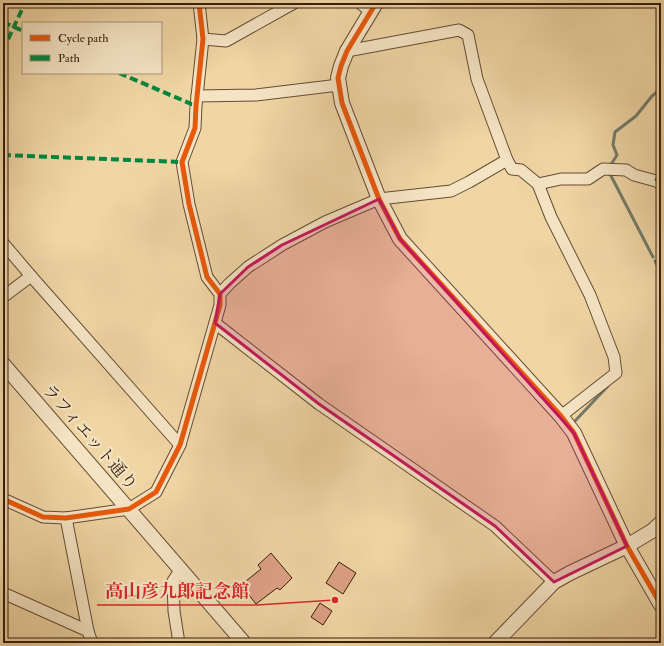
<svg xmlns="http://www.w3.org/2000/svg" width="664" height="646" font-family="'IM FELL Double Pica','Noto Serif JP',serif">
<style>
.lines{fill:none;stroke-linecap:round;stroke-linejoin:round}
.stream{stroke:#727b6b;stroke-width:3}
.building{fill:#dea086;stroke:#361f0d}
.minor-casing{stroke:#644c33;stroke-width:13}
.tertiary-casing{stroke:#644c33;stroke-width:16}
.minor{stroke:#f5e4c4;stroke-width:11}
.tertiary{stroke:#f5e4c4;stroke-width:14}
.quiet{stroke:#00873e;stroke-width:4;stroke-dasharray:8 4;stroke-linecap:butt}
.cycleway-casing{stroke:#f5e4c4;stroke-width:8}
.cycleway{stroke:#e8590c;stroke-width:5}
.marked{fill:#c2185b;fill-opacity:0.2;stroke:#c2185b;stroke-width:3;stroke-linejoin:round}
.labels{text-anchor:middle;dominant-baseline:central;stroke-width:4;stroke-linejoin:round;paint-order:stroke}
.street-label{font-size:17px;fill:#361f0d;stroke:#f5e4c4}
.leader{fill:none;stroke:#d62828;stroke-width:1.5}
.callout-dot{fill:#d62828;stroke:#f5e4c4;stroke-width:1.5}
.callout-label{font-size:18px;text-anchor:middle;font-weight:bold;fill:#d62828;stroke:#f5e4c4;stroke-width:4;stroke-linejoin:round;paint-order:stroke}
</style>
<rect width="100%" height="100%" fill="#f0d5a5"/>
<filter id="stains"><feTurbulence type="fractalNoise" baseFrequency=".005" numOctaves="4"/><feColorMatrix values="0 0 0 0 .2 0 0 0 0 .09 0 0 0 0 .02 0 0 0 .5 -.17"/></filter>
<radialGradient id="worn" r=".72"><stop offset=".6" stop-color="#630" stop-opacity="0"/><stop offset="1" stop-color="#630" stop-opacity=".3"/></radialGradient>
<g class="lines">
<g class="stream">
<polyline points="610,166 617,155 613,145 615,132 636,116 652,96 661,89"/>
<polyline points="609,172 653,257"/>
<polyline points="655,261 661,272"/>
<polyline points="575,421 608,386"/>
</g>
</g>
<g class="building">
<polygon points="271,553 292,578 280,590 277,588 256,604 241,585 261,569 258,565"/>
<polygon points="339,562 356,573 343,594 326,583"/>
<polygon points="320,603 332,611 323,625 311,617"/>
</g>
<g class="lines">
<defs>
<g id="minor">
<polyline points="360,3 371,12"/>
<polyline points="203,39 226,41 294,3"/>
<polyline points="347,51 459,30 468,35 477,79 507,160 512,169 521,170 538,184 551,217 590,295 614,357 616,373 561,416"/>
<polyline points="197,96 256,95 339,85"/>
<polyline points="538,184 561,179 588,179 603,169 626,170 634,175 656,181 661,184"/>
<polyline points="3,243 31,276 180,445"/>
<polyline points="220,294 229,284 248,267 282,245 325,222 379,199 451,191 469,182 507,160"/>
<polyline points="3,297 31,276"/>
<polyline points="215,323 319,404 495,526 554,582"/>
<polyline points="3,499 43,517 66,518 129,509 156,492 180,445 220,305 220,294 207,277 189,204 182,162 195,128 196,106 203,39 199,3"/>
<polyline points="66,518 88,631 92,643"/>
<polyline points="3,593 88,631"/>
<polyline points="179,643 174,611 173,581 177,575 181,570"/>
</g>
<g id="tertiary">
<polyline points="376,3 347,51 341,66 338,78 342,103 379,199 400,239 561,416 574,433 627,546 661,605"/>
<polyline points="3,364 244,643"/>
<polyline points="495,643 554,582 570,573 627,546 652,531 661,523"/>
</g>
</defs>
<use href="#minor" class="minor-casing"/>
<use href="#tertiary" class="tertiary-casing"/>
<use href="#minor" class="minor"/>
<use href="#tertiary" class="tertiary"/>
<g class="quiet">
<polyline points="3,22 23,31"/>
<polyline points="3,50 25,3"/>
<polyline points="119,73 196,106"/>
<polyline points="3,155 182,162"/>
<polyline points="656,181 661,172"/>
</g>
<defs>
<g id="cycleway">
<polyline points="376,3 347,51 341,66 338,78 342,103 379,199 400,239 561,416 574,433 627,546 661,605"/>
<polyline points="3,499 43,517 66,518 129,509 156,492 180,445 220,305 220,294 207,277 189,204 182,162 195,128 196,106 203,39 199,3"/>
</g>
</defs>
<use href="#cycleway" class="cycleway-casing"/>
<use href="#cycleway" class="cycleway"/>
</g>
<path class="marked" d="M379,199L400,239L574,433L627,546L554,582L495,526L319,404L215,323L220,294L248,267L282,245Z"/>
<g class="labels">
<g class="street-label">
<text transform="translate(90 437) rotate(49)">ラフィエット通り</text>
</g>
</g>
<path class="leader" d="M335 600L257 605H97"/>
<circle class="callout-dot" cx="335" cy="600" r="4"/>
<g class="callout-label">
<text x="177" y="597">高山彦九郎記念館</text>
</g>
<rect width="664" height="646" fill="none" stroke="#f0d5a5" stroke-width="16"/>
<rect x="4" y="4" width="656" height="638" fill="none" stroke="#361f0d" stroke-width="2"/>
<rect x="8" y="8" width="648" height="630" fill="none" stroke="#361f0d"/>
<rect x="22" y="22" width="140" height="52" fill="#f5e4c4" stroke="#a9957b"/>
<rect x="30" y="35" width="20" height="6" fill="#e8590c" stroke="#a9957b"/>
<text x="58" y="42" font-size="12" fill="#361f0d">Cycle path</text>
<rect x="30" y="55" width="20" height="6" fill="#00873e" stroke="#a9957b"/>
<text x="58" y="62" font-size="12" fill="#361f0d">Path</text>
<rect width="100%" height="100%" filter="url(#stains)"/>
<rect width="100%" height="100%" fill="url(#worn)"/>
</svg>
